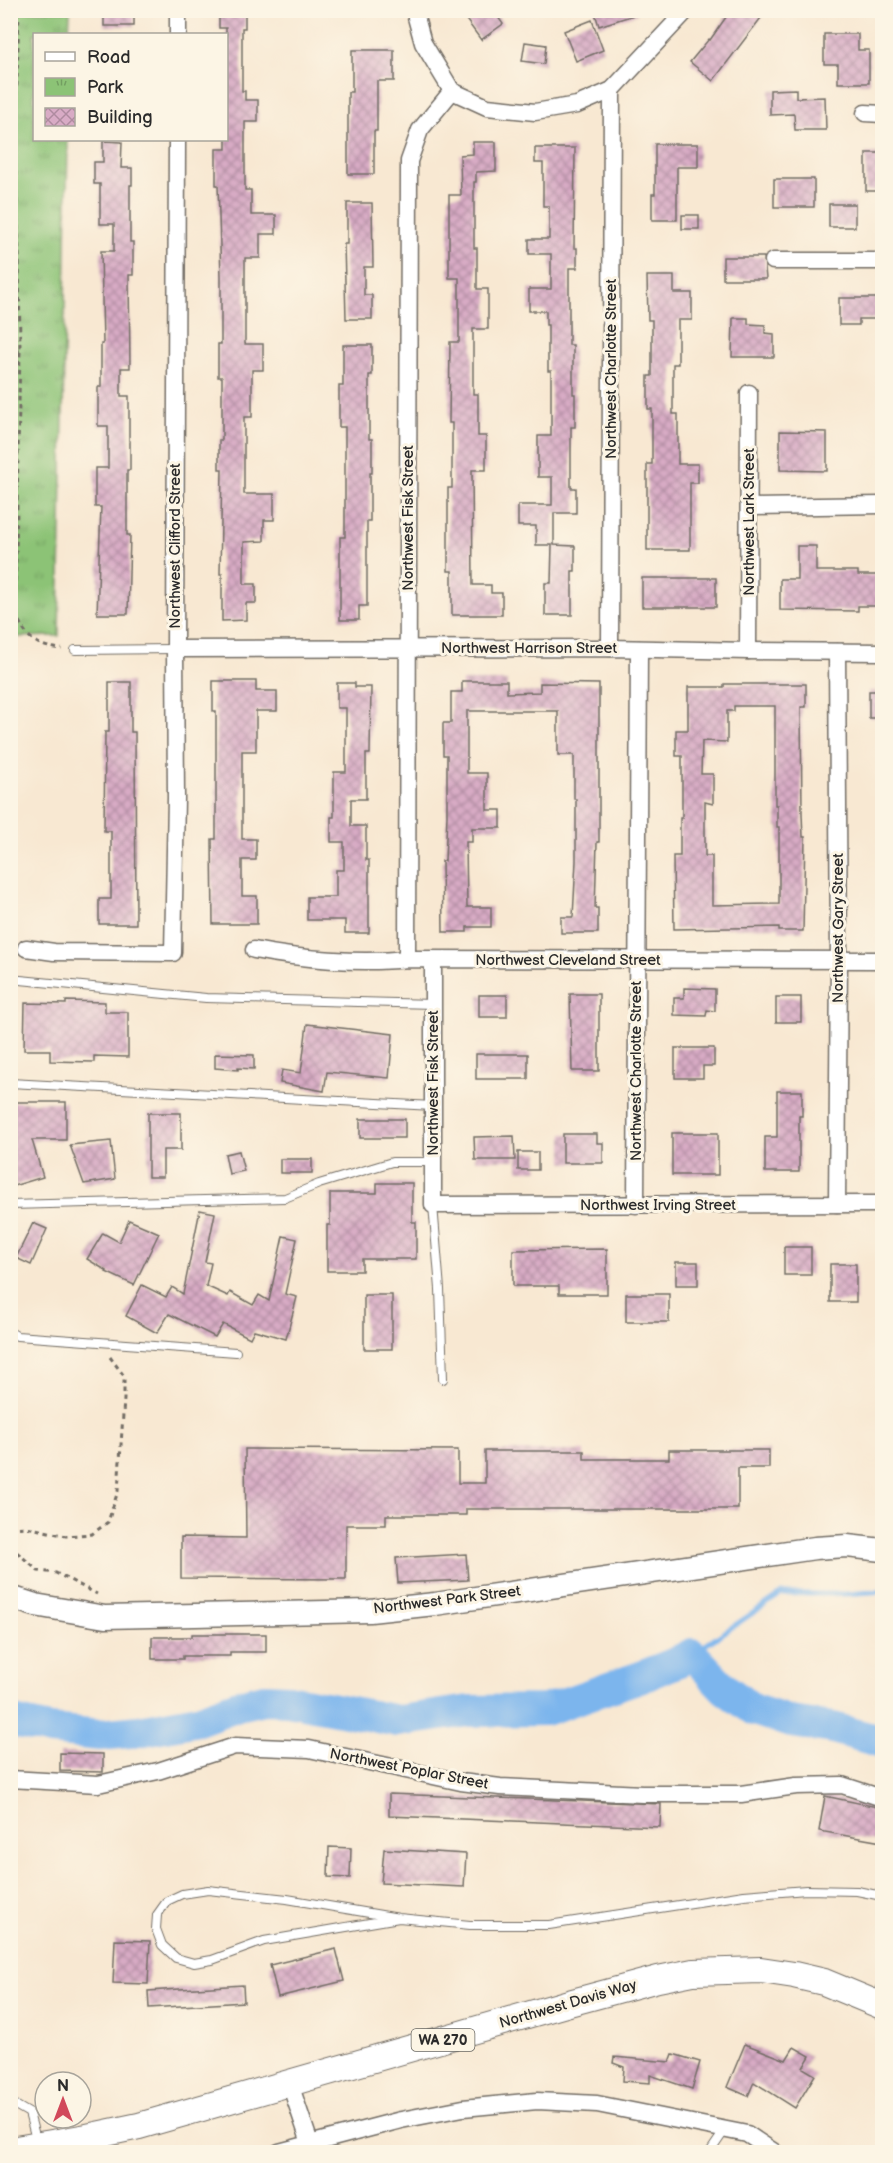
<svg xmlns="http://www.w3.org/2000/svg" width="893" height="2163" font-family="'Balsamiq Sans',sans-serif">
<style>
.park{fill:url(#park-tufts);stroke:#5c7750;stroke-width:1.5}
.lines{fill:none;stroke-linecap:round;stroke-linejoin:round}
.stream{stroke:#7cb5ed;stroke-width:5}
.river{stroke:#7cb5ed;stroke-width:32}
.building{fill:url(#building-cross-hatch);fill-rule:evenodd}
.lane-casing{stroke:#736d65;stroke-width:10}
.street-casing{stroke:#736d65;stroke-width:19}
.secondary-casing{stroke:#736d65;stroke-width:25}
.primary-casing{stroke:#736d65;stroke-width:28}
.path{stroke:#736d65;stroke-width:3;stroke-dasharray:4.5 4.5;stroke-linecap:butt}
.lane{stroke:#fff;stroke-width:8}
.street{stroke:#fff;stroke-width:16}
.secondary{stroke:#fff;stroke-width:22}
.primary{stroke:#fff;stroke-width:26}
.labels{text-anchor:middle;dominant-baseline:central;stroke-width:6;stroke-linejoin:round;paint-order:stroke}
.shield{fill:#fcf5e5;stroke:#6a6863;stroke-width:1.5}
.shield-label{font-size:14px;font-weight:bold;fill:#2b2b2b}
.street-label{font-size:15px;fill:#2b2b2b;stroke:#fcf5e5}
</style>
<defs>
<pattern id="park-tufts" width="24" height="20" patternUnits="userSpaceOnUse" patternTransform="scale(1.5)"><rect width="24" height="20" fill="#8cc376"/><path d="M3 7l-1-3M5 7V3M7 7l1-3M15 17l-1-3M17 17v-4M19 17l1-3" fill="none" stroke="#739f61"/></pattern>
<pattern id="building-cross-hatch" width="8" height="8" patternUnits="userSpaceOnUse" patternTransform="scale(1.5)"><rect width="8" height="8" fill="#d8abc5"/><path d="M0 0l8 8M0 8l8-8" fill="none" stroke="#af8ba0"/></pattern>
</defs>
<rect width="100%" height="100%" fill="#fcf5e5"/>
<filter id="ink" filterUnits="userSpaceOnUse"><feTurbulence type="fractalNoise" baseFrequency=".0167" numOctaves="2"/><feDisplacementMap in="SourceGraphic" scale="12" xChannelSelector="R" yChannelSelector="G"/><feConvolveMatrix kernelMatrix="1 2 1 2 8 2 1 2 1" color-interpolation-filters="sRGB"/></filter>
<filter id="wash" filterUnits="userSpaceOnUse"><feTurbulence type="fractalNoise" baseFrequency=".008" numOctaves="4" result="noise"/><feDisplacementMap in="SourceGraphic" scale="24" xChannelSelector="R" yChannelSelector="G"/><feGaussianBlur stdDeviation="1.35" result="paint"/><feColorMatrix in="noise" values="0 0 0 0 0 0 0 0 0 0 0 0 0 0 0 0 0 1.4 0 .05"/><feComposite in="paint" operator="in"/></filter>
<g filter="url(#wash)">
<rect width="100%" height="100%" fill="#f8e8d2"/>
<polygon class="park" points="10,11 70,11 69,34 34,34 34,140 68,140 59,636 11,637"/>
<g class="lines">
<polyline class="stream" points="692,1654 781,1594 847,1594 882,1591"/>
<polyline class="river" points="10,1721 50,1730 100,1735 139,1731 198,1720 238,1705 264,1699 288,1700 398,1721 469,1711 545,1710 643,1676 675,1663 692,1654 725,1689 754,1710 791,1722 833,1728 882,1742"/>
</g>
<g id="blocks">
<g class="building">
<rect x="104" y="10" width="30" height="16"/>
<polygon points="219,10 245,10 245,28 242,28 242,91 245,91 245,100 258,100 258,122 245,122 245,190 251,190 251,215 276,215 276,234 260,234 260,258 245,258 245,344 263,344 263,370 252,370 252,417 244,417 244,494 274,494 274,520 264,520 264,541 244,542 244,584 256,584 256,603 246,603 246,620 222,621 222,574 220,574 222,469 219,469 219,440 222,440 222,377 218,377 218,344 221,344 221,276 218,185 216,185 216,149 226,149 226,28 219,28"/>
<polygon points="459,10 493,10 503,24 481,40"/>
<polygon points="594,10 637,10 637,14 599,26"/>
<polygon points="731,10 767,10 713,81 690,62 709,39 710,40"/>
<polygon points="592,20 603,50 576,61 564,31"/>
<polygon points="824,34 858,34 858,50 869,50 869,83 838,83 838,64 824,64"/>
<polygon points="525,42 546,45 544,64 522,61"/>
<polygon points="352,50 394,50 394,81 377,81 377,131 374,131 374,174 348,174 348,92 352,92"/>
<polygon points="796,89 796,98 825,97 826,130 795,130 794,114 770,115 770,90"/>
<polygon points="103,141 122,142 121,168 132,168 132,185 130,185 130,242 133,242 133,275 129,275 130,368 121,368 121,396 129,396 129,441 130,441 130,470 127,470 127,535 130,535 128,614 97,614 101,507 95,507 95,468 108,468 108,426 98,426 98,387 101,387 101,344 103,344 101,251 114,251 114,224 100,224 100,184 94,184 94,162 103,162"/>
<polygon points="473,142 496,142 496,171 476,172 476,182 474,182 474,248 477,248 477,289 488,289 488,329 473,329 473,394 478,394 478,436 486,436 486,470 472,470 473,585 491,585 491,593 502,593 502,615 452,615 452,571 448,571 448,488 452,488 452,423 449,423 450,342 459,342 459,278 449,278 449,195 461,195 460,155 473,154"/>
<polygon points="655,144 698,144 698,167 677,167 677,220 652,220 652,194 655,194"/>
<polygon points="535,148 575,148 574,248 577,248 577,268 569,268 569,345 573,345 573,394 575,394 575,427 571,427 571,488 576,488 576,513 554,513 554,545 575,546 575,571 572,571 572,615 545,615 545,583 551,583 552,545 536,545 536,526 518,526 518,505 552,505 552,477 538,477 538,436 551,436 551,371 548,371 548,325 546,325 546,311 529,311 529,289 551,289 551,254 529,254 529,239 549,239 549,206 543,206 543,163 535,163"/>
<rect x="866" y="153" width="16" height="38"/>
<rect x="774" y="179" width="40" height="28"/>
<polygon points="347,203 372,203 373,267 364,267 364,295 372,295 372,319 346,319 344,244 347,244"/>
<rect x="829" y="204" width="26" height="23"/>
<rect x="682" y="215" width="17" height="14"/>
<polygon points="723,257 764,257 766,279 723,279"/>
<polygon points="647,276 674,276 674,293 692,293 692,320 678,320 678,364 673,364 673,414 678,414 678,464 698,464 698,483 690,483 690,550 647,550 647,464 652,464 652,409 648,409 648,376 652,376 652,320 648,320"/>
<polygon points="839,298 882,298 882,319 859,319 859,325 839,325"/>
<polygon points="733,318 748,318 748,324 765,325 765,333 774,334 774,357 732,357"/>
<polygon points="343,345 372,345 372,375 369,375 369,439 372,439 372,473 370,473 370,521 367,521 367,606 359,606 359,620 340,620 340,537 345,537 345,427 339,427 339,386 343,386"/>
<polygon points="780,431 827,432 827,471 780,470"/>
<polygon points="797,546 816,546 816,571 858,571 858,575 882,575 882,606 858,606 858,611 780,610 780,579 797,579"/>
<rect x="642" y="578" width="74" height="29"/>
<polygon points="213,681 256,681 256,691 277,691 277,711 256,711 256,751 242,751 242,839 256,839 256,860 242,860 242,896 257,896 257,924 213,924 212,839 216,839 216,711 213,711"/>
<polygon points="462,681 507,681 507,693 540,692 540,683 599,684 599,842 597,842 595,908 598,908 598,933 561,933 561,917 573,917 576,861 576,799 574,799 574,755 558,755 558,711 467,711 467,773 487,773 487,810 501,810 501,828 472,828 472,842 466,842 467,907 491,907 491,927 467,927 467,932 443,932 442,861 445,861 447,816 447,755 443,755 443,723 451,723 451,692 462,692"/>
<polygon points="109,682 131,682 131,732 135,732 136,924 99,924 99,899 111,899 111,831 104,831 105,732 109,732"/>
<polygon points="337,683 355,683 355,687 371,687 370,754 366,754 366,799 351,799 351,826 366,826 366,860 369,860 369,933 345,933 345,920 307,920 307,897 336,897 336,870 344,870 344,842 331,842 331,817 334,817 334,772 346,772 346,708 337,708"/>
<path d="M724,684H806V707H801L802,814L803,837H805L803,931H779V927L674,929L673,856H680V818H682V756H676V730H688V687H724ZM734,706H775V805H777V827H779V904L712,905V856H705V802L713,804V774H701L702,741L727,742V711H734Z"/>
<rect x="869" y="691" width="13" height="27"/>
<polygon points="684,988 715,989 715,1011 707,1010 706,1016 674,1015 674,998 684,998"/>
<polygon points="570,994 599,994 599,1071 572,1071"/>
<rect x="479" y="995" width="28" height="22"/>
<rect x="776" y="997" width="25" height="25"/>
<polygon points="66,1001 105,1002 105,1012 128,1012 128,1057 94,1056 94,1062 50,1061 50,1050 24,1050 25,1003 66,1004"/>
<polygon points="307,1024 393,1034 389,1078 327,1072 324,1091 280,1083 282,1070 301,1073"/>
<polygon points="675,1048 714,1048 714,1066 703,1066 703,1078 675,1078"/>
<polygon points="215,1054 254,1055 254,1069 238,1068 238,1070 215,1068"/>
<rect x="476" y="1054" width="52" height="25"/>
<polygon points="777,1091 802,1091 802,1116 799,1116 799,1172 765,1172 765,1137 777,1137"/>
<polygon points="10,1102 66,1102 66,1140 32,1140 43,1177 10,1187"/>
<polygon points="148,1113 181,1113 181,1150 163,1150 163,1177 148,1177"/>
<rect x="360" y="1119" width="45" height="19"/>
<rect x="672" y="1133" width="46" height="42"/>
<polygon points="563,1134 597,1134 597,1143 603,1143 603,1163 563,1163"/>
<polygon points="514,1136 515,1160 475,1160 474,1137"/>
<polygon points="111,1141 115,1179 84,1184 70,1145"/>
<polygon points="239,1151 244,1171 229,1174 225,1154"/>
<rect x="518" y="1152" width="20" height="18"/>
<rect x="280" y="1159" width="32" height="14"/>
<polygon points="377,1183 412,1183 412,1222 416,1222 416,1259 362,1259 362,1271 327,1271 327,1225 330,1225 330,1193 377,1193"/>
<polygon points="200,1210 215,1213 205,1262 211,1263 206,1286 228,1296 230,1292 253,1305 259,1295 269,1301 283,1236 297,1239 285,1294 297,1297 286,1339 254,1330 250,1338 223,1324 215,1337 169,1314 157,1333 126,1316 142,1285 166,1297 172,1287 183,1294"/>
<polygon points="129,1220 159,1233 134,1285 106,1272 107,1271 87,1259 103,1233 119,1242"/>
<polygon points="33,1223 47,1229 31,1265 16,1258"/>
<rect x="784" y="1247" width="27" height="28"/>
<polygon points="607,1249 607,1294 559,1294 559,1286 513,1286 513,1250"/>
<rect x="676" y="1262" width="22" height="23"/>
<rect x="830" y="1264" width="26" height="38"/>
<rect x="626" y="1294" width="43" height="28"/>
<rect x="364" y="1295" width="28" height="54"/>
<polygon points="245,1449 458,1450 458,1483 485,1483 485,1451 584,1451 584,1459 669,1459 669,1450 769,1450 769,1468 738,1468 738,1509 466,1509 466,1515 386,1515 386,1525 346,1525 346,1579 181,1578 181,1537 246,1538"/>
<polygon points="466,1554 468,1580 398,1583 396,1558"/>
<polygon points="192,1634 266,1634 266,1652 230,1652 230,1656 183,1656 183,1659 152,1659 152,1637 192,1637"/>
<polygon points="60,1753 103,1754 103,1772 60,1771"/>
<polygon points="389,1794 661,1804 660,1827 389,1816"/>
<polygon points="825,1796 882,1808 882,1842 819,1831"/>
<polygon points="329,1847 351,1848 350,1878 328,1877"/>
<polygon points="384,1849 466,1854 464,1887 381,1883"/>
<polygon points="115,1940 150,1941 148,1984 113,1983"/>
<polygon points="336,1949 344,1981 278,1997 270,1965"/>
<polygon points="243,1985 244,2002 149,2008 148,1991"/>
<polygon points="745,2044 786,2060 794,2047 810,2056 803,2068 815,2075 795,2108 754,2082 748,2096 727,2087"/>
<polygon points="673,2054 700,2062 692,2089 650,2075 650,2083 623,2081 624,2067 613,2063 614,2057 670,2062"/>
</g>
</g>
</g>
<g filter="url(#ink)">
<use href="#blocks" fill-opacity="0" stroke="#736d65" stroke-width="1.5"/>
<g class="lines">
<defs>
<g id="lane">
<polyline points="75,650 175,649"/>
<polyline points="10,979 206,998 433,1004"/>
<polyline points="10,1083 433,1106"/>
<polyline points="10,1205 285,1198 319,1184 392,1162 432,1162"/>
<polyline points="433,1205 440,1289 443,1379"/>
<polyline points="10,1332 17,1336 236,1352"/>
<polyline points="399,1918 264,1941 212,1960 194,1963 176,1958 162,1945 156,1929 157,1915 167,1901 182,1894 208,1890 287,1899 399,1918 470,1925 549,1925 744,1895 806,1890 857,1891 882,1896"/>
<polyline points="875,2001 882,1986"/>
<polyline points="10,2102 29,2113 37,2143"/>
<polyline points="710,2152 725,2130"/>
</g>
<g id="street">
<polyline points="414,10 423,43 452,91 487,107 535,112 577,105 612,90 687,10"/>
<polyline points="178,34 178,10"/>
<polyline points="865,113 882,114"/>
<polyline points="773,261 882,261"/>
<polyline points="749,507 882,505"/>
<polyline points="610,648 612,90"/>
<polyline points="175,649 610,648 748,651 882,652"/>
<polyline points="748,651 749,393"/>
<polyline points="837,652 839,959 837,1204"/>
<polyline points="26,948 54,952 173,953 176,798 175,649 177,140"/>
<path d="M254,950C300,959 360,964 407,959L882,960"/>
<polyline points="407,959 409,161 420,130 452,91"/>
<polyline points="433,960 433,1205 882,1204"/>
<polyline points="636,1205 639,649"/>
<polyline points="10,1779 98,1784 158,1771 235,1746 309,1749 461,1782 500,1787 642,1794 741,1794 796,1786 842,1785 882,1798"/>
<polyline points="290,2084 310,2143"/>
<polyline points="279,2152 401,2120 463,2108 537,2101 597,2104 747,2134 774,2152"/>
</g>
<polyline id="secondary" points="10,1597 35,1605 105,1617 370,1611 435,1604 815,1548 847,1546 882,1550"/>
<polyline id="primary" points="10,2150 87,2137 139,2126 569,2003 658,1979 693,1972 761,1970 794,1975 824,1982 882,2006"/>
</defs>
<use href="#lane" class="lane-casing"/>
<use href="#street" class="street-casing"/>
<use href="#secondary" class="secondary-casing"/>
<use href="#primary" class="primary-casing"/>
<g class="path">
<path d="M19,10L15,151L19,256L20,351L15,610C23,636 35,647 62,649"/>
<polyline points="10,351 20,351"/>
<polyline points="10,1528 27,1527 66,1536 92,1534 108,1522 118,1491 124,1399 124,1376 110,1357"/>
<polyline points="10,1546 38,1571 56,1573 97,1594"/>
</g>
<use href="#lane" class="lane"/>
<use href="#street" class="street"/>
<use href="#secondary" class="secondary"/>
<use href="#primary" class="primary"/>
</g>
</g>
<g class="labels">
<rect class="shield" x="411.5" y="2029" width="63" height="22" rx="4.5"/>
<g class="shield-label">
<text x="443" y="2040">WA 270</text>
</g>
<g class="street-label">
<text transform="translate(611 369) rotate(-90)">Northwest Charlotte Street</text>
<text transform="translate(408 518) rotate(-90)">Northwest Fisk Street</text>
<text transform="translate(749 522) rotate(-90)">Northwest Lark Street</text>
<text transform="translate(175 546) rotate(-90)">Northwest Clifford Street</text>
<text x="529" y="648">Northwest Harrison Street</text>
<text transform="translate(838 928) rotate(-90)">Northwest Gary Street</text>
<text x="568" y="960">Northwest Cleveland Street</text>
<text transform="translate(636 1071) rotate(-90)">Northwest Charlotte Street</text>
<text transform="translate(433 1083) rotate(-90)">Northwest Fisk Street</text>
<text x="658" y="1205">Northwest Irving Street</text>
<text transform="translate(447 1600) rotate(-7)">Northwest Park Street</text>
<text transform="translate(409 1769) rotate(11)">Northwest Poplar Street</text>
<text transform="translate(568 2004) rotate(-16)">Northwest Davis Way</text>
</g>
</g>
<rect width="893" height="2163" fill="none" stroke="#fcf5e5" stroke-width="36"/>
<rect x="33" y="33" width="195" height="108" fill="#fcf5e5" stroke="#a8a49b" stroke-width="1.5"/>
<rect x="45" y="52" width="30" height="9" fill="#ffffff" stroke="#a8a49b" stroke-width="1.5"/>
<text x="87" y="63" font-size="18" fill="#2b2b2b">Road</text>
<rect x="45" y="78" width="30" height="18" fill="url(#park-tufts)" stroke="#a8a49b" stroke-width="1.5"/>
<text x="87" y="93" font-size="18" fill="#2b2b2b">Park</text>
<rect x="45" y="108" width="30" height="18" fill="url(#building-cross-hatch)" stroke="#a8a49b" stroke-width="1.5"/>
<text x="87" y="123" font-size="18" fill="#2b2b2b">Building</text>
<g transform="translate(63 2100)"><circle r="28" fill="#fcf5e5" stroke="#a8a49b" stroke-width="1.5"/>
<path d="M0-4.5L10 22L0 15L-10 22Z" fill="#d1495b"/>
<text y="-9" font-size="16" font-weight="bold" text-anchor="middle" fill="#2b2b2b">N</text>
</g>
</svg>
